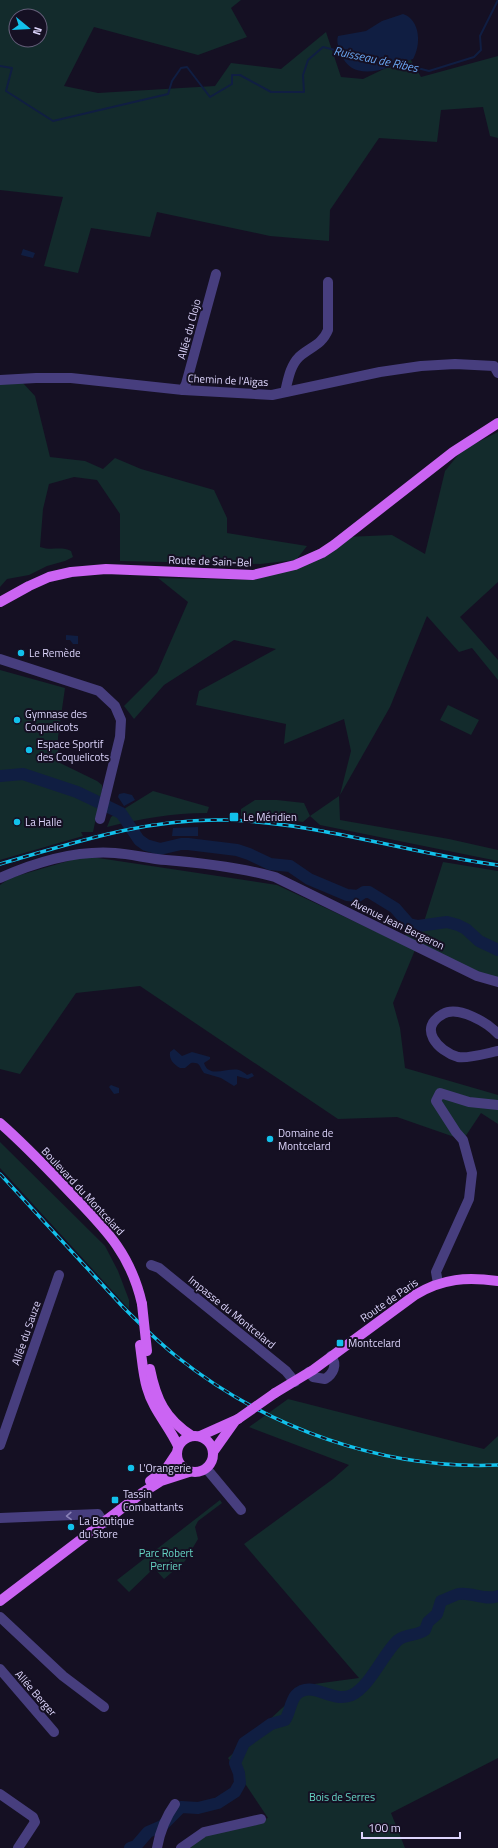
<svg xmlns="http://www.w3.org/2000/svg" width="498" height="1848" font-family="'Titillium Web',sans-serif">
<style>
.green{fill:#132b2c;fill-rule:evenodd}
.water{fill:#101e42}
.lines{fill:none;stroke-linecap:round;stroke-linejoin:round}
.stream{stroke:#101e42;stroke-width:2}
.river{stroke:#101e42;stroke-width:12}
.minor{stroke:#473e7e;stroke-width:10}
.major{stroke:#cb64f3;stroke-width:10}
.rail-casing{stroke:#12c1eb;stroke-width:3.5}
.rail{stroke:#151023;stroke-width:2;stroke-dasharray:6;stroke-linecap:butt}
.major-bridge{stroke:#cb64f3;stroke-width:10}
.oneway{stroke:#8a82b7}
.poi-dot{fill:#12c1eb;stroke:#151023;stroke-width:1.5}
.labels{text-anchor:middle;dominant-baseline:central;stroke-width:4;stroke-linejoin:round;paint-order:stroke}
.street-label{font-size:11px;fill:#ddd5fc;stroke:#151023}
.poi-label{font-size:11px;fill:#ddd5fc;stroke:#151023;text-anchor:start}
.park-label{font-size:11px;fill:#66d6c5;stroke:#151023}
.water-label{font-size:12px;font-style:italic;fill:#6ba8f4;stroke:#151023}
</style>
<rect width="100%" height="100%" fill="#151023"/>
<g class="green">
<path d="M0,0H241L231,8L247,37L198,55L94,27L64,86L98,93L215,86L231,63L281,69L326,32L341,77L363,79L409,57L421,77L498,56V138L490,136L483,107L441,110L437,142L379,138L330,210L329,241L270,236L157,212L150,237L91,228L78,273L44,266L63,197L0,190ZM16,16H40V40H16Z"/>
<path d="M22,382L35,396L50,457L85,461L103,469L115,458L141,469L214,490L227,518V533L307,546L296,560L260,564L120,561V514L97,480L74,477L49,484L43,509L40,547C51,551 62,546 71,551L73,557L65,561L47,566L29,575L7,579L0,587V384Z"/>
<polygon points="498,432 498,582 460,617 498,660 498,680 472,648 459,652 427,616 390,707 340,795 351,751 344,719 284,744 286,724 196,705 199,691 276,649 234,640 164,685 134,719 124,706 157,673 188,602 158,578 255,580 306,561 345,537 392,535 425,554 445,471 462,450"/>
<polygon points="0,670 65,688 58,737 58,762 97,781 102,785 102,790 93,832 81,832 83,836 0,860"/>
<polygon points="448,705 479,720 471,735 440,720"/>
<path d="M153,791L209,807L207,813C172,813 140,819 107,827L111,817Z"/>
<polygon points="339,796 340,820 449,839 498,850 498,861 320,825 310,816 303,822 268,817 241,816 241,809 255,800 277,800 304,803 310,816"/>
<polygon points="85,856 277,885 415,950 393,1003 400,1028 405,1068 498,1095 498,1124 481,1113 463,1140 397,1117 338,1119 140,986 76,993 20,1074 0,1069 0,885 10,878"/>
<polygon points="443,862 498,871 498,978 477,976 403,940 409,928 422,928"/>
<polygon points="0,1142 105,1246 118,1271 129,1300 129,1309 0,1168"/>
<polygon points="288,1399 484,1449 498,1436 498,1758 391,1813 405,1848 184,1848 208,1834 268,1818 228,1758 307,1685 359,1678 244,1544 333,1479 349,1465 249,1427"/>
<polygon points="220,1500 222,1503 198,1521 195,1527 198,1539 185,1561 164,1579 154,1568 129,1592 117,1580"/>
</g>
<g class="water">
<path d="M403,14C421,20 421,46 413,59C390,67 353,85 341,54C339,48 336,42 338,36L366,31L382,21Z"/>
<polygon points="23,249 35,253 33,258 21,255"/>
<polygon points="66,635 78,636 78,644 73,644 70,640 66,640"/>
<polygon points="124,793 132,795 135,800 124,806 118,797 119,794"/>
<polygon points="198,827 198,836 172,836 173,828"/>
<path d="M174,1049L182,1056L192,1052L210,1057V1059L204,1063C209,1079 227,1067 239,1070C242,1071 245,1073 247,1075L252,1073L254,1076L248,1079L237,1076V1084L234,1086L221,1078L204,1073C199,1067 201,1062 191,1063L185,1068H180C173,1064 169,1059 170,1052Z"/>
<polygon points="111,1085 119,1088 119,1093 114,1094 109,1087"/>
<path d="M157,1827L156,1831L148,1835L138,1846L124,1848C138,1845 143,1830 157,1827Z"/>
</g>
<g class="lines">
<g class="stream">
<polyline points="398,63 429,71 474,57 481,50 480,36 498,0"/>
<polyline points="0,66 12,68 6,91 53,121 168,94 172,81 181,68 187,67 210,97 232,84 232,75 240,75 271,92 304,92 303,75 308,60 323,47 343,52"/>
</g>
<g class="river">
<polyline points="0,776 23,774 77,792 121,813 139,840 146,845 160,849 181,844 188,844 237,850 249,854 270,864 290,866 309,879 347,895 358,896 364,892 369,892 395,908 409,924 418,926 447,922 458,925 466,929 479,941 498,950"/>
<path d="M130,1848L136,1846L148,1832L162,1826L181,1807L198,1808L218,1803L235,1792L240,1783L239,1773L235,1763L244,1743L271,1724L285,1720C290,1713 290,1702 296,1695C312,1679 331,1704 352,1695C370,1686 382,1656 397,1641C404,1634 417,1636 425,1630L428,1622L437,1614L441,1601C444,1600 457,1594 459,1594C472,1592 485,1601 498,1596"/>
</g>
<g class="minor">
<polyline points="0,380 36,378 71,378 183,390 272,395 380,372 421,366 455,364 494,366 498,373"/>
<polyline points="183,390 186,384 216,274"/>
<path d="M285,392C288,380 290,366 299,357C310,347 322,345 328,330V282"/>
<polyline points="0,659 99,691 115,706 121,720 120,737 100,819"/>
<path d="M0,878C36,862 75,850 115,853C132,854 149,859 166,860C203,863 239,867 275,877L477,976L498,982"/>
<path d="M498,1034C488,1023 458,1005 443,1014C417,1028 438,1051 458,1057C467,1059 488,1053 498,1051"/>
<polyline points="151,1265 159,1268 286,1371 295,1382"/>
<polyline points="438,1283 436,1272 469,1199 472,1173 463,1140 456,1132 436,1101 440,1093 469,1102 498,1105"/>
<path d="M309,1372L313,1377L325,1379C333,1374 338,1365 331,1356"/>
<polyline points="0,1445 59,1275"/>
<polyline points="206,1468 241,1510"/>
<polyline points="0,1518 98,1514 104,1523"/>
<polyline points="0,1617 63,1676 104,1707"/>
<polyline points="0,1669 54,1732"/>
<polyline points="0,1794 33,1817 35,1822 18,1848"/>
<path d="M157,1848C160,1831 165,1818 175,1804"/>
<polyline points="181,1848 204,1832 261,1819"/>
</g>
<g class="major">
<polyline points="0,602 29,586 49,577 71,572 106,569 253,575 295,565 322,553 334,545 453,452 498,423"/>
<path d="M0,1123C23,1143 44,1165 65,1187C101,1225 130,1250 142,1304"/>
<path d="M140,1345C142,1359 143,1375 147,1388C153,1410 169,1426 178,1446"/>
<path d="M150,1369C156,1399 165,1419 192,1436"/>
<path d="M275,1393L313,1370L415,1295C443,1278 467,1277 498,1281"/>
<circle cx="195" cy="1454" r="18"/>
<polyline points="200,1436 238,1419"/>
<polyline points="213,1452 235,1421"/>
<polyline points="150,1481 166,1469 176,1454"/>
<polyline points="0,1601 142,1493 161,1481 189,1472"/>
</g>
<defs>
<g id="rail">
<path d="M0,864C73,843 147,818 224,820C317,822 406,853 498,865"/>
<path d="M0,1174L123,1307C140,1324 157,1341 176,1356C266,1428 383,1470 498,1465"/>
</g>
</defs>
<use href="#rail" class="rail-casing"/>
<use href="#rail" class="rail"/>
<g class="major-bridge">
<polyline points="142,1304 147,1351"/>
<polyline points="238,1419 275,1393"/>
</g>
</g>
<defs><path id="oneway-chevron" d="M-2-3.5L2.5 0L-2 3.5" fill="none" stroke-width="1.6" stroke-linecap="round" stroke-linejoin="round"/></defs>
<use class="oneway" href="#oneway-chevron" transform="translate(69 1516) rotate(178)"/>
<g class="poi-dot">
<circle cx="21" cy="653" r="4"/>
<circle cx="17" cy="720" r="4"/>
<circle cx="29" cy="750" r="4"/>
<rect x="229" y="812" width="10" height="10" rx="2"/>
<circle cx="17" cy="822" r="4"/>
<circle cx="270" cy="1139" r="4"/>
<rect x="336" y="1339" width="8" height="8" rx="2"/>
<circle cx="131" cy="1468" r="4"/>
<rect x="111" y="1496" width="8" height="8" rx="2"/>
<circle cx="71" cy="1527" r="4"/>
</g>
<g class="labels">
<g class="street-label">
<text transform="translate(189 329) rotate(-75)">Allée du Clojo</text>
<text transform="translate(228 380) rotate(3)">Chemin de l'Aigas</text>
<text transform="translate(210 561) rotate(2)">Route de Sain-Bel</text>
<text transform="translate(398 924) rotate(26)">Avenue Jean Bergeron</text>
<text transform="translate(83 1191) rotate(47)">Boulevard du Montcelard</text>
<text transform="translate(389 1300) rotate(-35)">Route de Paris</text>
<text transform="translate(232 1312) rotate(39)">Impasse du Montcelard</text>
<text transform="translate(26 1333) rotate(-71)">Allée du Sauze</text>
<text transform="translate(36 1693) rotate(49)">Allée Berger</text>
</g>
<g class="poi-label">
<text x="29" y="653">Le Remède</text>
<text x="25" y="714">Gymnase des<tspan x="25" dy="13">Coquelicots</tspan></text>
<text x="37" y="744">Espace Sportif<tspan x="37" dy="13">des Coquelicots</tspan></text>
<text x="243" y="817">Le Méridien</text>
<text x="25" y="822">La Halle</text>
<text x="278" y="1133">Domaine de<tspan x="278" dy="13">Montcelard</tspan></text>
<text x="348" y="1343">Montcelard</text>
<text x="139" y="1468">L'Orangerie</text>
<text x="123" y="1494">Tassin<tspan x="123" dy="13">Combattants</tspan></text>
<text x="79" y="1521">La Boutique<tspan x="79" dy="13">du Store</tspan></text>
</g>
<g class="park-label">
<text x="166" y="1553">Parc Robert<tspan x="166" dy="13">Perrier</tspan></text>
<text x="342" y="1797">Bois de Serres</text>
</g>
<g class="water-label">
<text transform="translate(376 59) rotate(12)">Ruisseau de Ribes</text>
</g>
</g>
<g transform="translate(28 28) rotate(108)"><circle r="19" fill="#151023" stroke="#655f7a"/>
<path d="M0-3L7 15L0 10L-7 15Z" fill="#12c1eb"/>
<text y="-6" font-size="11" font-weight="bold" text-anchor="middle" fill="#ddd5fc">N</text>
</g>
<path d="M362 1832v6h98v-6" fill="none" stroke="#ddd5fc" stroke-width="2"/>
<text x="368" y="1832" font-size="12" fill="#ddd5fc" stroke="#151023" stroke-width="3" paint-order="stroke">100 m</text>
</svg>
